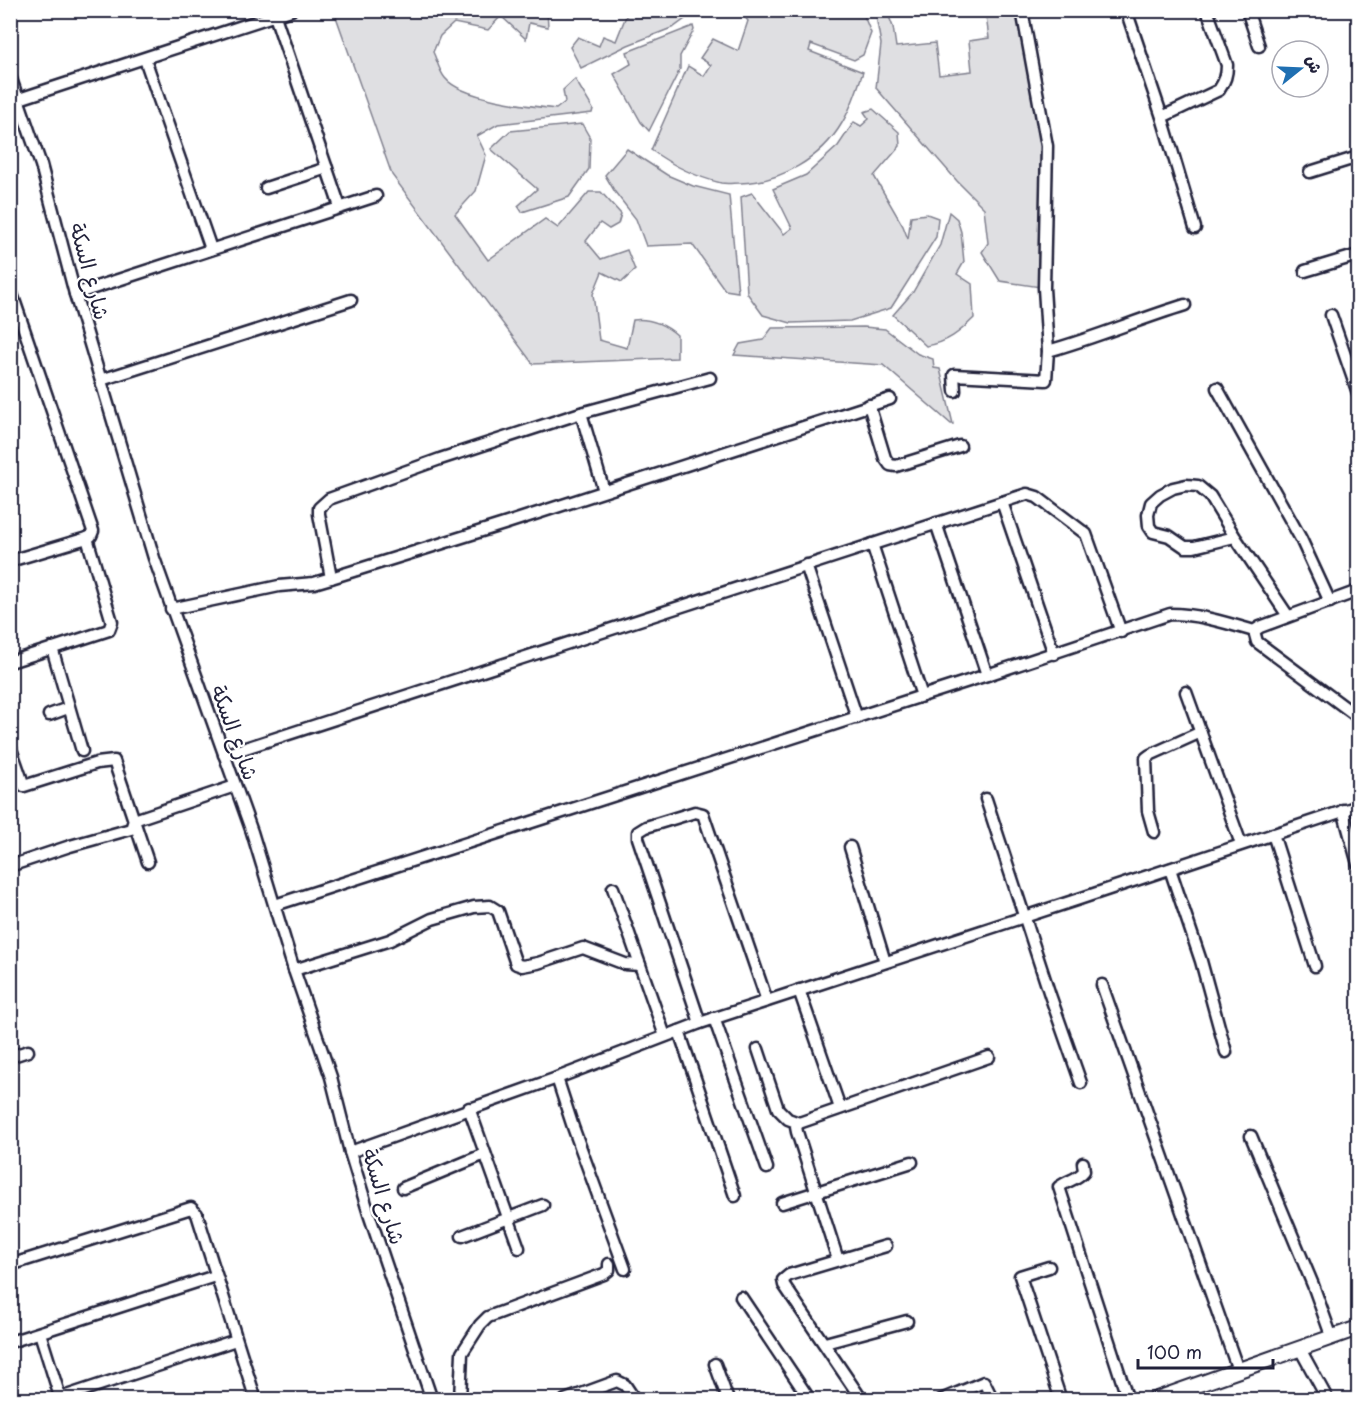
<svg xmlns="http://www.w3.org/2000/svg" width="1369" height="1410" font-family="'Playpen Sans','Playpen Sans Arabic',sans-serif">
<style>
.green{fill:#dfdfe2;stroke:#80808e;stroke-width:1.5}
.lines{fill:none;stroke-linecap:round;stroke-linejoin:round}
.minor-casing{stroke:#22223b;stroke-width:15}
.major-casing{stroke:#22223b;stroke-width:18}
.minor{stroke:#fff;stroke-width:10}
.major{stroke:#fff;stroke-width:14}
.labels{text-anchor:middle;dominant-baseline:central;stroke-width:4.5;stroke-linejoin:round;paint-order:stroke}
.street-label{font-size:21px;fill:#22223b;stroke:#fff}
</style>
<rect width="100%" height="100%" fill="#fff"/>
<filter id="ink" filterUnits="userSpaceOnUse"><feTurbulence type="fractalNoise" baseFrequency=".0167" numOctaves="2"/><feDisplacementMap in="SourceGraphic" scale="12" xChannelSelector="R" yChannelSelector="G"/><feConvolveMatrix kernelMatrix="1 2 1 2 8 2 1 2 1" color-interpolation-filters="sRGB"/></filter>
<g filter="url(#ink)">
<g class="green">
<path d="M334,11H547L548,27L529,23L526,39L501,16L488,30L454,23L440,36L433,52C437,60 439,71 445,78C462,99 529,106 556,109L565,102L563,90L575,79L593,109L592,113L498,124L477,136L486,155L476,191L455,214L488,260L545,219L558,228L589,192H601L621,214L618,224L609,229L600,223L586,241L601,259L627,250L635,270L622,282L602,272L593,294L599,340L627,348L633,320C649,318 664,324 677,335V358L533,364L392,175Z"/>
<polygon points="628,11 688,11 683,15 685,19 674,27 628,45 581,68 570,47 578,37 599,46 603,36 616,41"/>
<path d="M740,11H862L871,33L863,55L854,60L811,44L809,51L863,72C857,89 852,107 842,123C821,159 780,182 740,183C734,183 727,184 721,183C696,177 672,165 651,150L688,66L704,76L711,65L700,58L713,39L738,51L748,21Z"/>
<polygon points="875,11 887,11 893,27 896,47 935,43 939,75 972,71 969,41 989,38 986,16 1009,11 1021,11 1042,152 1040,287 1000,281 982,252 988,243 984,208 957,181 876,88 881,44"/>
<polygon points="693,26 694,30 680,56 680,69 649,131 641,122 614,74 631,64 627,52"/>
<polygon points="873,109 899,132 900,146 874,176 903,226 908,239 911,216 927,214 938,218 936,237 891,308 850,321 791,323 763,315 747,293 741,197 752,193 784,234 792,228 773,189 806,175 838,146 854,122 861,126 869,119 864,112"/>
<polygon points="582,124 590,138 589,169 569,197 522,212 518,206 537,189 491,149 510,131"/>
<polygon points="627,149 667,175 693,186 729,195 738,292 725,290 692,244 646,246 636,219 615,192 605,175"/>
<path d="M949,212L957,219L961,232L964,262L957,274L972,284L974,318C960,332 947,343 926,346L893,315L913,292L940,245Z"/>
<polygon points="864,327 885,329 918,354 933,359 934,368 940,369 953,424 951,424 883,365 734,355 740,344 763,340 772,328"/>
</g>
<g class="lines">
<defs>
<g id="minor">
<polyline points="1126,10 1162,117 1195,228"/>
<polyline points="1247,10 1259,46"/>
<polyline points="275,16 340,207"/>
<polyline points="145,59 211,249"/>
<polyline points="10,76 41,165 75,294 154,558 252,832 294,970 331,1077 350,1152 369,1214 432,1400"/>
<polyline points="10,102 291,10"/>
<path d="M1162,117L1219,90C1225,81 1227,75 1227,65L1207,10"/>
<polyline points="1310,172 1358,157"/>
<polyline points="266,188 327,168"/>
<polyline points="1305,271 1358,255"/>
<polyline points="10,288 93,531 91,536 87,538 10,561"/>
<polyline points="75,294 376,196"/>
<polyline points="1331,315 1358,393"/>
<path d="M1048,351C1095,338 1139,319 1185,305"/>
<polyline points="101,380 351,300"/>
<polyline points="1217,388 1301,539 1330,602"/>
<polyline points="955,391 954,375 1046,380 1048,351 1044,288 1047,146 1022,10"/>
<polyline points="869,405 885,458 890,465 896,466 960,446"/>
<polyline points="581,413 604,491"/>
<polyline points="1002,502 1054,654"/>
<polyline points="936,523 987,675"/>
<polyline points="1235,537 1194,547 1185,547 1169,536 1153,532 1149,526 1148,515 1151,503 1160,495 1173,488 1186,485 1198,486 1210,496 1235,537 1288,616"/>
<polyline points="872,544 922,696"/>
<polyline points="806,565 857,718"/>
<polyline points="331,578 319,514 319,508 329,499 440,459 581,413 710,378"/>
<polyline points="171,609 279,586 314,583 331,578 504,524 890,399"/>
<polyline points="1254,631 1257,642 1358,717"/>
<polyline points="1254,631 1260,627 1358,591"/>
<polyline points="52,648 82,751"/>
<polyline points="10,662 109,630 112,622 87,538"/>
<polyline points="1186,692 1241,844"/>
<polyline points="49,715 68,708"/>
<polyline points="10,746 24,786 97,763 114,761 148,862"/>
<polyline points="224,755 1027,494 1037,497 1086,534 1121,632"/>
<polyline points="986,799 1050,995 1081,1083"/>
<polyline points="1343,810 1358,864"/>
<polyline points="1154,832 1148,811 1146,758 1150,755 1201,732"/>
<polyline points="1273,834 1315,966"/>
<polyline points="850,847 885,962"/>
<polyline points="10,866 70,846 131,829 134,820 235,786"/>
<polyline points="1170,869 1201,961 1226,1052"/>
<polyline points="613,888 665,1036"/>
<path d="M275,905L987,675L1170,614C1199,614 1227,623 1254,631"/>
<polyline points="294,970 390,940 432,919 474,907 490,906 498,911 516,964 522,966 538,963 583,948 625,964 640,965"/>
<polyline points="1102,985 1238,1370"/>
<polyline points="799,990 840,1108"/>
<polyline points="714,1018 767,1168"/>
<polyline points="700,1023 638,838 638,832 646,827 695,812 703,814 767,1001"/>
<polyline points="679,1031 735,1196"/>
<polyline points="758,1049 778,1109 788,1119 799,1123"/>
<polyline points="10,1057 28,1051"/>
<polyline points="557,1078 573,1127 625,1269"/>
<polyline points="469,1108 519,1248"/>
<polyline points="1251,1136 1313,1285 1332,1338"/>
<polyline points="350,1152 557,1078 700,1023 1079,899 1358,806"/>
<path d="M1083,1163L1084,1171C1077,1180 1068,1180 1059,1187L1128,1400"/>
<polyline points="403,1188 485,1154"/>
<polyline points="782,1203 912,1162"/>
<polyline points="462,1236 543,1205"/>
<polyline points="838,1260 797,1132 796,1127 799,1123 989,1057"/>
<polyline points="10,1265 191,1208 197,1214 254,1394 251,1400"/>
<polyline points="1049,1267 1020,1276 1061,1400"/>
<polyline points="741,1297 810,1400"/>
<polyline points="40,1333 61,1400"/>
<polyline points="10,1342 215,1276"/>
<polyline points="825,1343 907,1321"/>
<polyline points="1300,1349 1328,1400"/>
<polyline points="715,1364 728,1400"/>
<polyline points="60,1398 236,1340"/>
<polyline points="460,1400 462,1353 480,1325 488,1317 604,1274 609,1270 609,1264"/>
<polyline points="565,1400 617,1381 625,1385 635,1400"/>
<polyline points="862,1400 784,1285 783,1280 789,1275 886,1246"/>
<polyline points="941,1400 984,1382 993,1400"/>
</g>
<polyline id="major" points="1154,1400 1358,1328"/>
</defs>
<use href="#minor" class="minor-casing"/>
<use href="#major" class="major-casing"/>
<use href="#minor" class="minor"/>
<use href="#major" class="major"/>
</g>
</g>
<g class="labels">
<g class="street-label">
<text transform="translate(91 271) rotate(75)">شارع السكة</text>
<text transform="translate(236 732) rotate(70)">شارع السكة</text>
<text transform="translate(385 1196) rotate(73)">شارع السكة</text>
</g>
</g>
<rect width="1369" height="1410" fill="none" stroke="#fff" stroke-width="36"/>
<rect x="18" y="18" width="1333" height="1374" fill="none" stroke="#22223b" stroke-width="2" filter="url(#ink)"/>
<g transform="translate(1300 69) rotate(72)"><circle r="28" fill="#ffffff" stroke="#a7a7b1" stroke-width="1.5"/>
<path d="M0-4.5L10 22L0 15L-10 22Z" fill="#1f6fb2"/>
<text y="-9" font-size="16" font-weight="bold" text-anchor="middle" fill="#22223b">ش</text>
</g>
<path d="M1138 1359v9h135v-9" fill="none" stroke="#22223b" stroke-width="3"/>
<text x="1147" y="1359" font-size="18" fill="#22223b" stroke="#ffffff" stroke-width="4.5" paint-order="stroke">100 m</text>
</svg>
